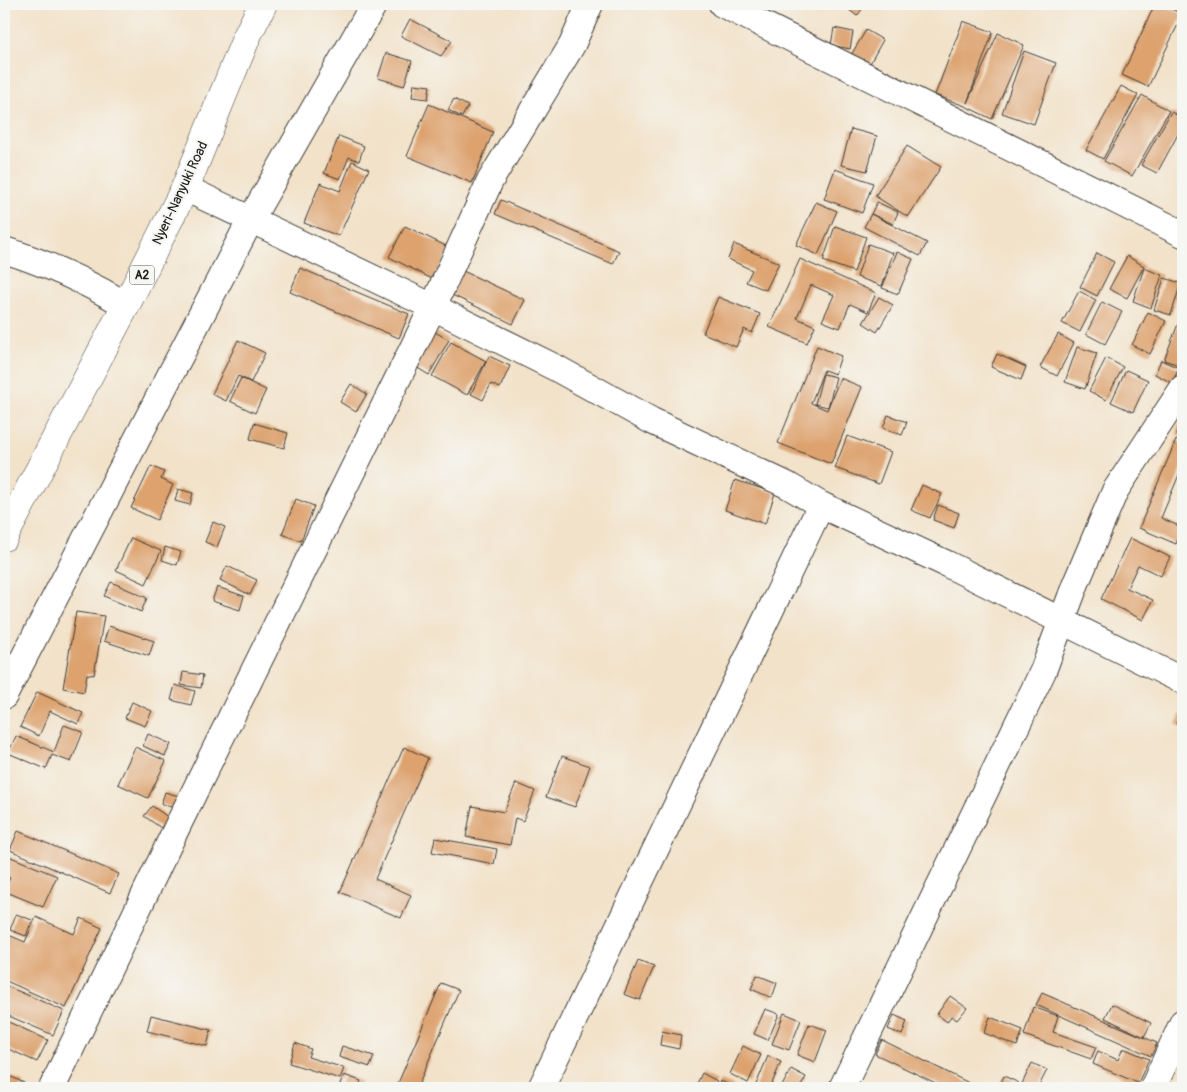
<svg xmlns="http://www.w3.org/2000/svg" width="1187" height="1092" font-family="Pangolin,sans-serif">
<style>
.building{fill:#dda26e}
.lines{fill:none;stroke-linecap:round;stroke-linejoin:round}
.street-casing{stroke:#3c3a36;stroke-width:28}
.highway-casing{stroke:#3c3a36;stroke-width:29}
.street{stroke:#fff;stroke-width:26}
.highway{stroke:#fff;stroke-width:28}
.labels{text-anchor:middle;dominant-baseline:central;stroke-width:4.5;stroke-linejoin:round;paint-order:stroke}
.shield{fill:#f6f6f2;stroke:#5d5d5c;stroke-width:1}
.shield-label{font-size:12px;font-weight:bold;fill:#1c1c1c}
.street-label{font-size:14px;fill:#1c1c1c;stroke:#f6f6f2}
</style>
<rect width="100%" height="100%" fill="#f6f6f2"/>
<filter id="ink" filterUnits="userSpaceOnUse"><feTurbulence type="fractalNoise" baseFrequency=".02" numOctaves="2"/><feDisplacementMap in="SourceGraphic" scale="10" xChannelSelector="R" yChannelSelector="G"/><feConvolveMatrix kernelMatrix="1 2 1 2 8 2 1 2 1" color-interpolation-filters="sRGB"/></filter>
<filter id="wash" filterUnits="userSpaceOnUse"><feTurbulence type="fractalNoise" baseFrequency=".0096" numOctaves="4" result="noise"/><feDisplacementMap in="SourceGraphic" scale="20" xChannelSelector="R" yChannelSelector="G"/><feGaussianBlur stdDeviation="1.12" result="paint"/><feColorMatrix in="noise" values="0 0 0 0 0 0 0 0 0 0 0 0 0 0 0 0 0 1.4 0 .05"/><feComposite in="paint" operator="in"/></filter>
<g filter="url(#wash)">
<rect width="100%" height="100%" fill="#f2e2c9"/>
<g id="blocks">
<g class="building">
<polygon points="852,4 866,4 857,16 848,9"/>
<polygon points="1155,4 1160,4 1183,14 1148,87 1122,75"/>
<polygon points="410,19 452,41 441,56 401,36"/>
<polygon points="963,21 993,32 967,103 998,33 1024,45 992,119 965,106 935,95"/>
<polygon points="834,28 853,32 850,49 831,45"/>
<polygon points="866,30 883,40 869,65 851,55"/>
<polygon points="1024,51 1056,63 1034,124 1002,113"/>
<polygon points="386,53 412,61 404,86 378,78"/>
<polygon points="414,84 430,86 428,99 412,97"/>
<polygon points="1121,86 1138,95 1103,159 1086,150"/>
<polygon points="1142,95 1169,111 1132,176 1104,161"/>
<polygon points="454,99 468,106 462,117 448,110"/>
<polygon points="429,104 493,132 472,183 407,156"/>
<polygon points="1171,112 1183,118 1183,125 1157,173 1141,165"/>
<polygon points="851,129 877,136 867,171 841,165"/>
<polygon points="339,136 364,146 359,161 349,157 340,179 324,173"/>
<polygon points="907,146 941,167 908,217 875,196"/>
<polygon points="352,161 369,169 339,236 304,223 320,183 340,191"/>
<polygon points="835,169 873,183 862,213 824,199"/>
<polygon points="501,200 619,251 613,264 495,214"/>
<polygon points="816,202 837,211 818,255 796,245"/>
<polygon points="877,202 898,212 893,224 871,214"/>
<polygon points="871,214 927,243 920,256 864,227"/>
<polygon points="405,226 450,248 434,280 389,257"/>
<polygon points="835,226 866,237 854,272 823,261"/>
<polygon points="734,244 779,263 766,290 746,282 752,270 728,259"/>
<polygon points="868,244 893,253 882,286 857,277"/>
<polygon points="897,252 913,259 898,294 882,288"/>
<polygon points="1097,253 1114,262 1097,296 1080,287"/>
<polygon points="1127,256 1144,266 1127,298 1109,289"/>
<polygon points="800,259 876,293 868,312 850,304 840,328 822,321 834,295 811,285 797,318 815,326 807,343 769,327"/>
<polygon points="300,268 409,314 399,338 290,292"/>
<polygon points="1144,268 1162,275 1151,308 1133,301"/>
<polygon points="463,271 525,300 513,324 452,295"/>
<polygon points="1164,278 1181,283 1171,315 1154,310"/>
<polygon points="1079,291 1096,300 1080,332 1062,323"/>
<polygon points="718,297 760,314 752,333 744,329 736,347 703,333"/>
<polygon points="879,297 893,305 877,332 863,323"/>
<polygon points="1102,302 1122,312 1105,344 1086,334"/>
<polygon points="1148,312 1166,321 1150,354 1132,345"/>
<polygon points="1178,324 1183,326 1182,366 1164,360"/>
<polygon points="435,332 449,340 429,375 416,367"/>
<polygon points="1058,334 1074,343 1057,376 1040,367"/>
<polygon points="238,340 265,353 251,382 238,376 226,401 212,394"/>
<polygon points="451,342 486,361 467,395 432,376"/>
<polygon points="817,346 841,356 835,374 824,370 811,403 827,410 840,378 862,387 831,464 778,443"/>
<polygon points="1077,347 1097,353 1085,389 1065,382"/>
<polygon points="997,354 1026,367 1021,380 991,367"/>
<polygon points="489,356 510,366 500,388 491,384 483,400 471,394"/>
<polygon points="1106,358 1123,367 1106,400 1089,391"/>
<polygon points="1161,360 1179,368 1172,383 1155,374"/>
<polygon points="1126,370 1148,380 1133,412 1111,402"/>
<polygon points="823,374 836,377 828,407 815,404"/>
<polygon points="241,378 266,390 255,413 230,401"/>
<polygon points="351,384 367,394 356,412 340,402"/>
<polygon points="888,415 907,422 902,435 883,428"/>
<polygon points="254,423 288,433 284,448 250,439"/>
<polygon points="1179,424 1183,425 1183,436 1177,435"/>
<polygon points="847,436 891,452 879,484 835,468"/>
<polygon points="1176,440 1183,444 1183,465 1161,518 1183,528 1176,544 1139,528"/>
<polygon points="151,466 164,472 161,479 173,485 157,520 131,508"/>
<polygon points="735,480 775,493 765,524 725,510"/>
<polygon points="922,485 942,494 930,518 911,510"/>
<polygon points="178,489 193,493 190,505 175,501"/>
<polygon points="296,499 314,506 301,541 282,534"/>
<polygon points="938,505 959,513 954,528 933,520"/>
<polygon points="213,522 225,527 217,547 205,542"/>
<polygon points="131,538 161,551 146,584 116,570"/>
<polygon points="1130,538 1170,557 1161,576 1138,565 1127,588 1153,600 1143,620 1101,599"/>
<polygon points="165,547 181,552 177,565 162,560"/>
<polygon points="227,566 257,580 250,595 220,580"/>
<polygon points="111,582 147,598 141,612 104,596"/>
<polygon points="217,587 244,596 240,610 212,601"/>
<polygon points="76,612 104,616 94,675 87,674 84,692 63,688"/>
<polygon points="109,626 154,641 149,656 104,641"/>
<polygon points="183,672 203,675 201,688 181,685"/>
<polygon points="175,685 195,691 191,705 171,700"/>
<polygon points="37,692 83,713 78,724 50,711 39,736 20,727"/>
<polygon points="132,702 152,711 145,726 125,718"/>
<polygon points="1183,709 1183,728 1176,724"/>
<polygon points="64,725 83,732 71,762 52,755 46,769 8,753 16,736 54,752"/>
<polygon points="148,734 171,744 165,756 143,746"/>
<polygon points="135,747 166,761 148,798 118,784"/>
<polygon points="404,747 428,758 375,879 411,895 401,918 340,892"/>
<polygon points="562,756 590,766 575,807 546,797"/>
<polygon points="516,783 535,791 523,821 515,818 510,845 466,837 472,806 504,812"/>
<polygon points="165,792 179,796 175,808 161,804"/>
<polygon points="152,806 168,817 161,828 144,816"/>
<polygon points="18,831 119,874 110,893 10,850"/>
<polygon points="435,838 497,849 494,864 432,852"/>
<polygon points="6,855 57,876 43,907 4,891 10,878 4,875 4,859"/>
<polygon points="16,914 32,920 26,936 10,930"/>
<polygon points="36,917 74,934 81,918 102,928 66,1008 4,980 4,933 25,942"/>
<polygon points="638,961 654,967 640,1000 624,994"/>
<polygon points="757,975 777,983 772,998 751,989"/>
<polygon points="441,983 459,990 417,1088 396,1088"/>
<polygon points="4,985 64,1011 53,1035 4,1014"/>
<polygon points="1042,993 1157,1043 1151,1056 1036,1005"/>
<polygon points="950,996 967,1008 957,1020 951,1016 947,1022 937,1014"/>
<polygon points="1112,1004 1151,1023 1144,1037 1105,1018"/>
<polygon points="1033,1007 1058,1016 1053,1032 1096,1047 1091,1059 1024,1035"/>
<polygon points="765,1009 779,1014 768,1040 754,1034"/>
<polygon points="784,1013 801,1020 789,1050 772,1044"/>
<polygon points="151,1015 211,1030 207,1046 147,1031"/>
<polygon points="894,1015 907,1021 902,1035 888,1029"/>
<polygon points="990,1017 1023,1030 1017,1046 984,1033"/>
<polygon points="4,1020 48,1040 37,1062 4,1047"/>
<polygon points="809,1024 827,1030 815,1062 797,1055"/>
<polygon points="662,1031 681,1035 679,1049 660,1045"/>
<polygon points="882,1040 973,1085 971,1088 946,1088 875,1054"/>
<polygon points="295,1043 311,1049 308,1057 344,1068 340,1079 289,1063"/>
<polygon points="342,1046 374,1056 370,1067 339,1057"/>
<polygon points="743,1046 761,1055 748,1083 730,1074"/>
<polygon points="1123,1048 1149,1059 1138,1083 1093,1064 1098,1051 1118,1060"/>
<polygon points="768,1056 781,1062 770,1088 758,1088 755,1087"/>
<polygon points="1032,1063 1047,1070 1038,1088 1020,1088"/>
<polygon points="791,1069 806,1077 800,1088 781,1088"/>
<polygon points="4,1073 24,1083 21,1088 4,1088"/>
<polygon points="702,1073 717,1081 713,1088 695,1088"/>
<polygon points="344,1075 361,1081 358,1088 350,1088 340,1084"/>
<polygon points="1004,1076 1019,1083 1017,1088 998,1088"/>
<polygon points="720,1081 734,1086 733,1088 717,1088"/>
</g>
</g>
</g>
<g filter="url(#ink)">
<use href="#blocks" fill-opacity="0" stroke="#3c3a36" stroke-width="1"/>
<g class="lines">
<defs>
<g id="street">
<polyline points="722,4 1183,234"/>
<polyline points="185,188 433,307 556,368 652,421 787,485 821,505 947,564 1183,681"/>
<path d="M4,250C47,263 87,282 126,305"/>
<polyline points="4,696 251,219 374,4"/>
<polyline points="52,1088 178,825 433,307 490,181 572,45 590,4"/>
<polyline points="541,1088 821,505"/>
<polyline points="842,1088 1043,671 1076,583 1115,491 1183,388"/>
<polyline points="1153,1088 1183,1022"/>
</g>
<polyline id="highway" points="4,537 126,305 185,188 247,36 263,4"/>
</defs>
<use href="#street" class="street-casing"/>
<use href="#highway" class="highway-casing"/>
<use href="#street" class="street"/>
<use href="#highway" class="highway"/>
</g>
</g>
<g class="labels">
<rect class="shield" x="129.5" y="265.5" width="25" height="19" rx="4"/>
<g class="shield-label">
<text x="142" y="275">A2</text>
</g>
<g class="street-label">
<text transform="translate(180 193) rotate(-65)">Nyeri-Nanyuki Road</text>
</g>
</g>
<rect width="1187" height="1092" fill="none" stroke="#f6f6f2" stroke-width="20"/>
</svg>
